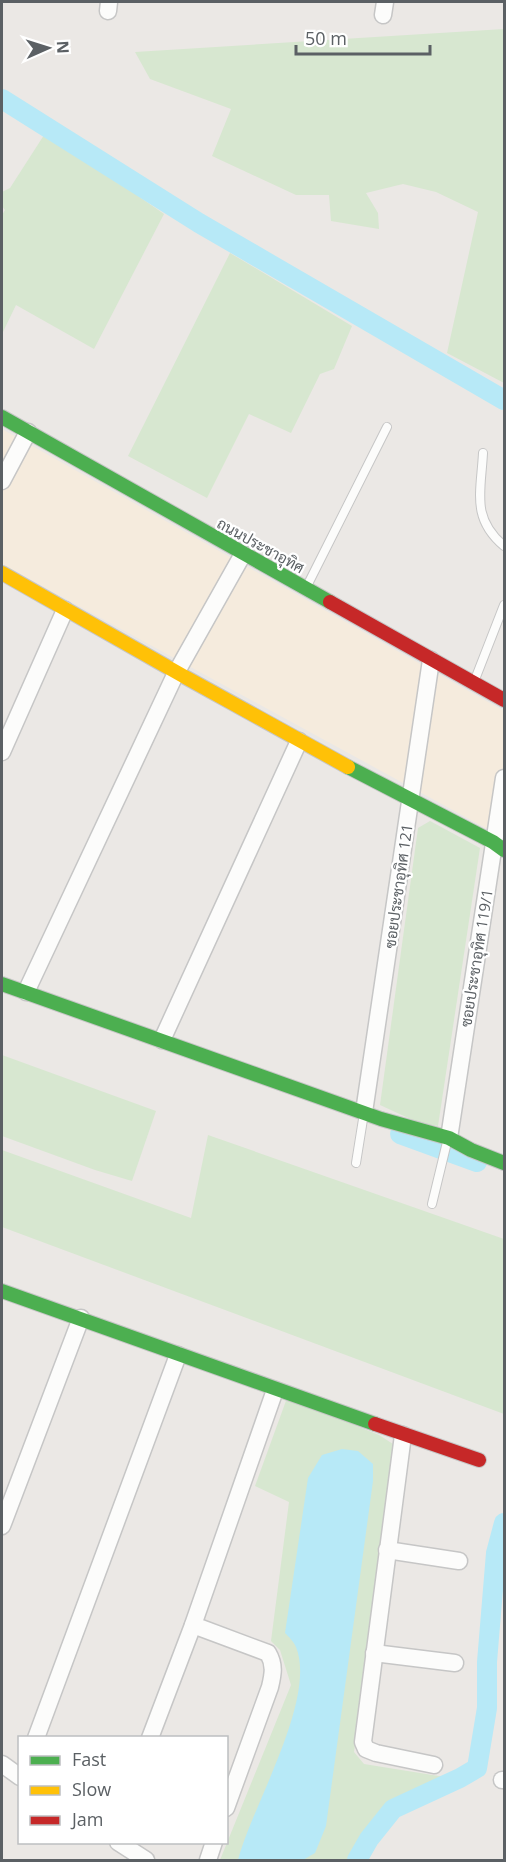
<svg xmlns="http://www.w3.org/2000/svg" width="506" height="1862" font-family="'Open Sans',Sarabun,sans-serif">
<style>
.commercial{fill:#f5ebdd}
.green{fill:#d7e7d0}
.water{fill:#b7e9f7}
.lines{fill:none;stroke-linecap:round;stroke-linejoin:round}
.canal{stroke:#b7e9f7;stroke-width:20}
.lane-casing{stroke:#c6c6c6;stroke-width:10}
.street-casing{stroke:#c6c6c6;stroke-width:19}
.fast-casing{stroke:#c6c6c6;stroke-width:16}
.slow-casing{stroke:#c6c6c6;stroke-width:16}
.jam-casing{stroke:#c6c6c6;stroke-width:16}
.lane{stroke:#fcfcfb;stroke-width:8}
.street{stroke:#fcfcfb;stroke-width:16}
.fast{stroke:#4caf50;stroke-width:14}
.slow{stroke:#ffc107;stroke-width:14}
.jam{stroke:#c62828;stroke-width:14}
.labels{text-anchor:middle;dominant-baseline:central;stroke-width:4.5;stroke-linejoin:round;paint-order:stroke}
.street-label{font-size:15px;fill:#5b6064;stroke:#fff}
</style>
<rect width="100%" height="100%" fill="#ebe8e5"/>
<polygon class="commercial" points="2,429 504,711 504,838 2,564"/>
<g class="green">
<polygon points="504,29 504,383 447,353 478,212 436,192 403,184 366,193 378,213 379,229 331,221 329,195 296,195 212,156 231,109 150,79 135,52"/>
<polygon points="46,132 164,214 94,349 16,305 2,334 2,215 5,210 2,206 2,192 10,188"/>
<polygon points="230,253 352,326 334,369 320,374 291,433 249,414 207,498 128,456"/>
<polygon points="430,821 480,848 438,1126 417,1122 380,1105 418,828"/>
<polygon points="2,1055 156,1111 132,1181 95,1170 2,1136"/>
<polygon points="208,1135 504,1239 504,1414 2,1227 2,1150 191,1218"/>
<polygon points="287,1398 379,1435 393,1444 396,1459 354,1752 364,1764 445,1777 391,1802 357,1848 351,1860 220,1860 291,1685 280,1650 271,1641 289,1502 255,1486"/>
</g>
<path class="water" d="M342,1449L358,1451L373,1464V1481L326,1826L315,1853L303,1860H238C252,1806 317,1699 296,1647C294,1642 289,1637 285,1633L308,1478L322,1455Z"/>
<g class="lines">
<g class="canal">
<polyline points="2,99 199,223 504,400"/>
<polyline points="400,1134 477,1162"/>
<polyline points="357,1860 369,1839 393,1809 460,1778 477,1768 487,1708 487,1662 496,1553 504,1523"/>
</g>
<defs>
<g id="lane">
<path d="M483,453C481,492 471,518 504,546"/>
<polyline points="306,588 387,427"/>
<polyline points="474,682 504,605"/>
<polyline points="356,1163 364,1113"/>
<polyline points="432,1204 448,1138"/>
</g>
<g id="street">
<polyline points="108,11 109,2"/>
<polyline points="383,15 385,2"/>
<polyline points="2,481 28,432"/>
<polyline points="2,752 65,610"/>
<polyline points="26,992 176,673 243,554"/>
<polyline points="162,1040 299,741"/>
<polyline points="364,1112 431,660"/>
<polyline points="449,1138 504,778"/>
<polyline points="403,1435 363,1742 366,1749 376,1753 434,1765"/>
<polyline points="2,1526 81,1318"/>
<polyline points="387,1550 459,1561"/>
<path d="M193,1625L268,1653C275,1665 273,1674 270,1687L226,1808"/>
<polyline points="374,1653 455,1663"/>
<polyline points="36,1738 178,1355"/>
<polyline points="150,1738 193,1625 275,1390"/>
<polyline points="2,1764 20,1777"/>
<polyline points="502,1780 504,1780"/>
<polyline points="118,1842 146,1860"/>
<polyline points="208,1860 214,1842"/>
</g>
<g id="fast">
<polyline points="2,417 330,602"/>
<polyline points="348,767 493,842 504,850"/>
<polyline points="2,984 381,1119 449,1138 471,1150 504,1163"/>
<polyline points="2,1291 375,1424"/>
</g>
<polyline id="slow" points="2,573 185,677 348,767"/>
<g id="jam">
<polyline points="330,602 504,700"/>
<polyline points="375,1424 479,1460"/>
</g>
</defs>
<use href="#lane" class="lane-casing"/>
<use href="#street" class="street-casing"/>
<use href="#fast" class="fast-casing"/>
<use href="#slow" class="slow-casing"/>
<use href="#jam" class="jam-casing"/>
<use href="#lane" class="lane"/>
<use href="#street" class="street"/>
<use href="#fast" class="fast"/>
<use href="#slow" class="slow"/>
<use href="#jam" class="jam"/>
</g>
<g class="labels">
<g class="street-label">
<text transform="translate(261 545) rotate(29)">ถนนประชาอุทิศ</text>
<text transform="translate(398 886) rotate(-82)">ซอยประชาอุทิศ 121</text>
<text transform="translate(476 958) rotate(-81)">ซอยประชาอุทิศ 119/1</text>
</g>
</g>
<rect width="506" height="1862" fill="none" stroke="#5b6064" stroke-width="6"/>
<rect x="18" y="1736" width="210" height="108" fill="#ffffff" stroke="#bdbfc1" stroke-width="1.5"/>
<rect x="30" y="1756" width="30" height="9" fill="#4caf50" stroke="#bdbfc1" stroke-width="1.5"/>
<text x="72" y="1766" font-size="18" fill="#5b6064">Fast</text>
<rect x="30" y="1786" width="30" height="9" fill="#ffc107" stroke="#bdbfc1" stroke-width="1.5"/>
<text x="72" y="1796" font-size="18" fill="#5b6064">Slow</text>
<rect x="30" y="1816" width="30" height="9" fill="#c62828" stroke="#bdbfc1" stroke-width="1.5"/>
<text x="72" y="1826" font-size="18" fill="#5b6064">Jam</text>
<g transform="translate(48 48) rotate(87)" stroke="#ffffff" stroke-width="4.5" paint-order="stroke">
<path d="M0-4.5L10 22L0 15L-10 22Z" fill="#5b6064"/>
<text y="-9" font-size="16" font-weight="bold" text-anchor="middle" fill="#5b6064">N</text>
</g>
<path d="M296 45v9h134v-9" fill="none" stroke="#5b6064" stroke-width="3"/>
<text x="305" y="45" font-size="18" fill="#5b6064" stroke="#ffffff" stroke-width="4.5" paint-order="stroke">50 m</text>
</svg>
